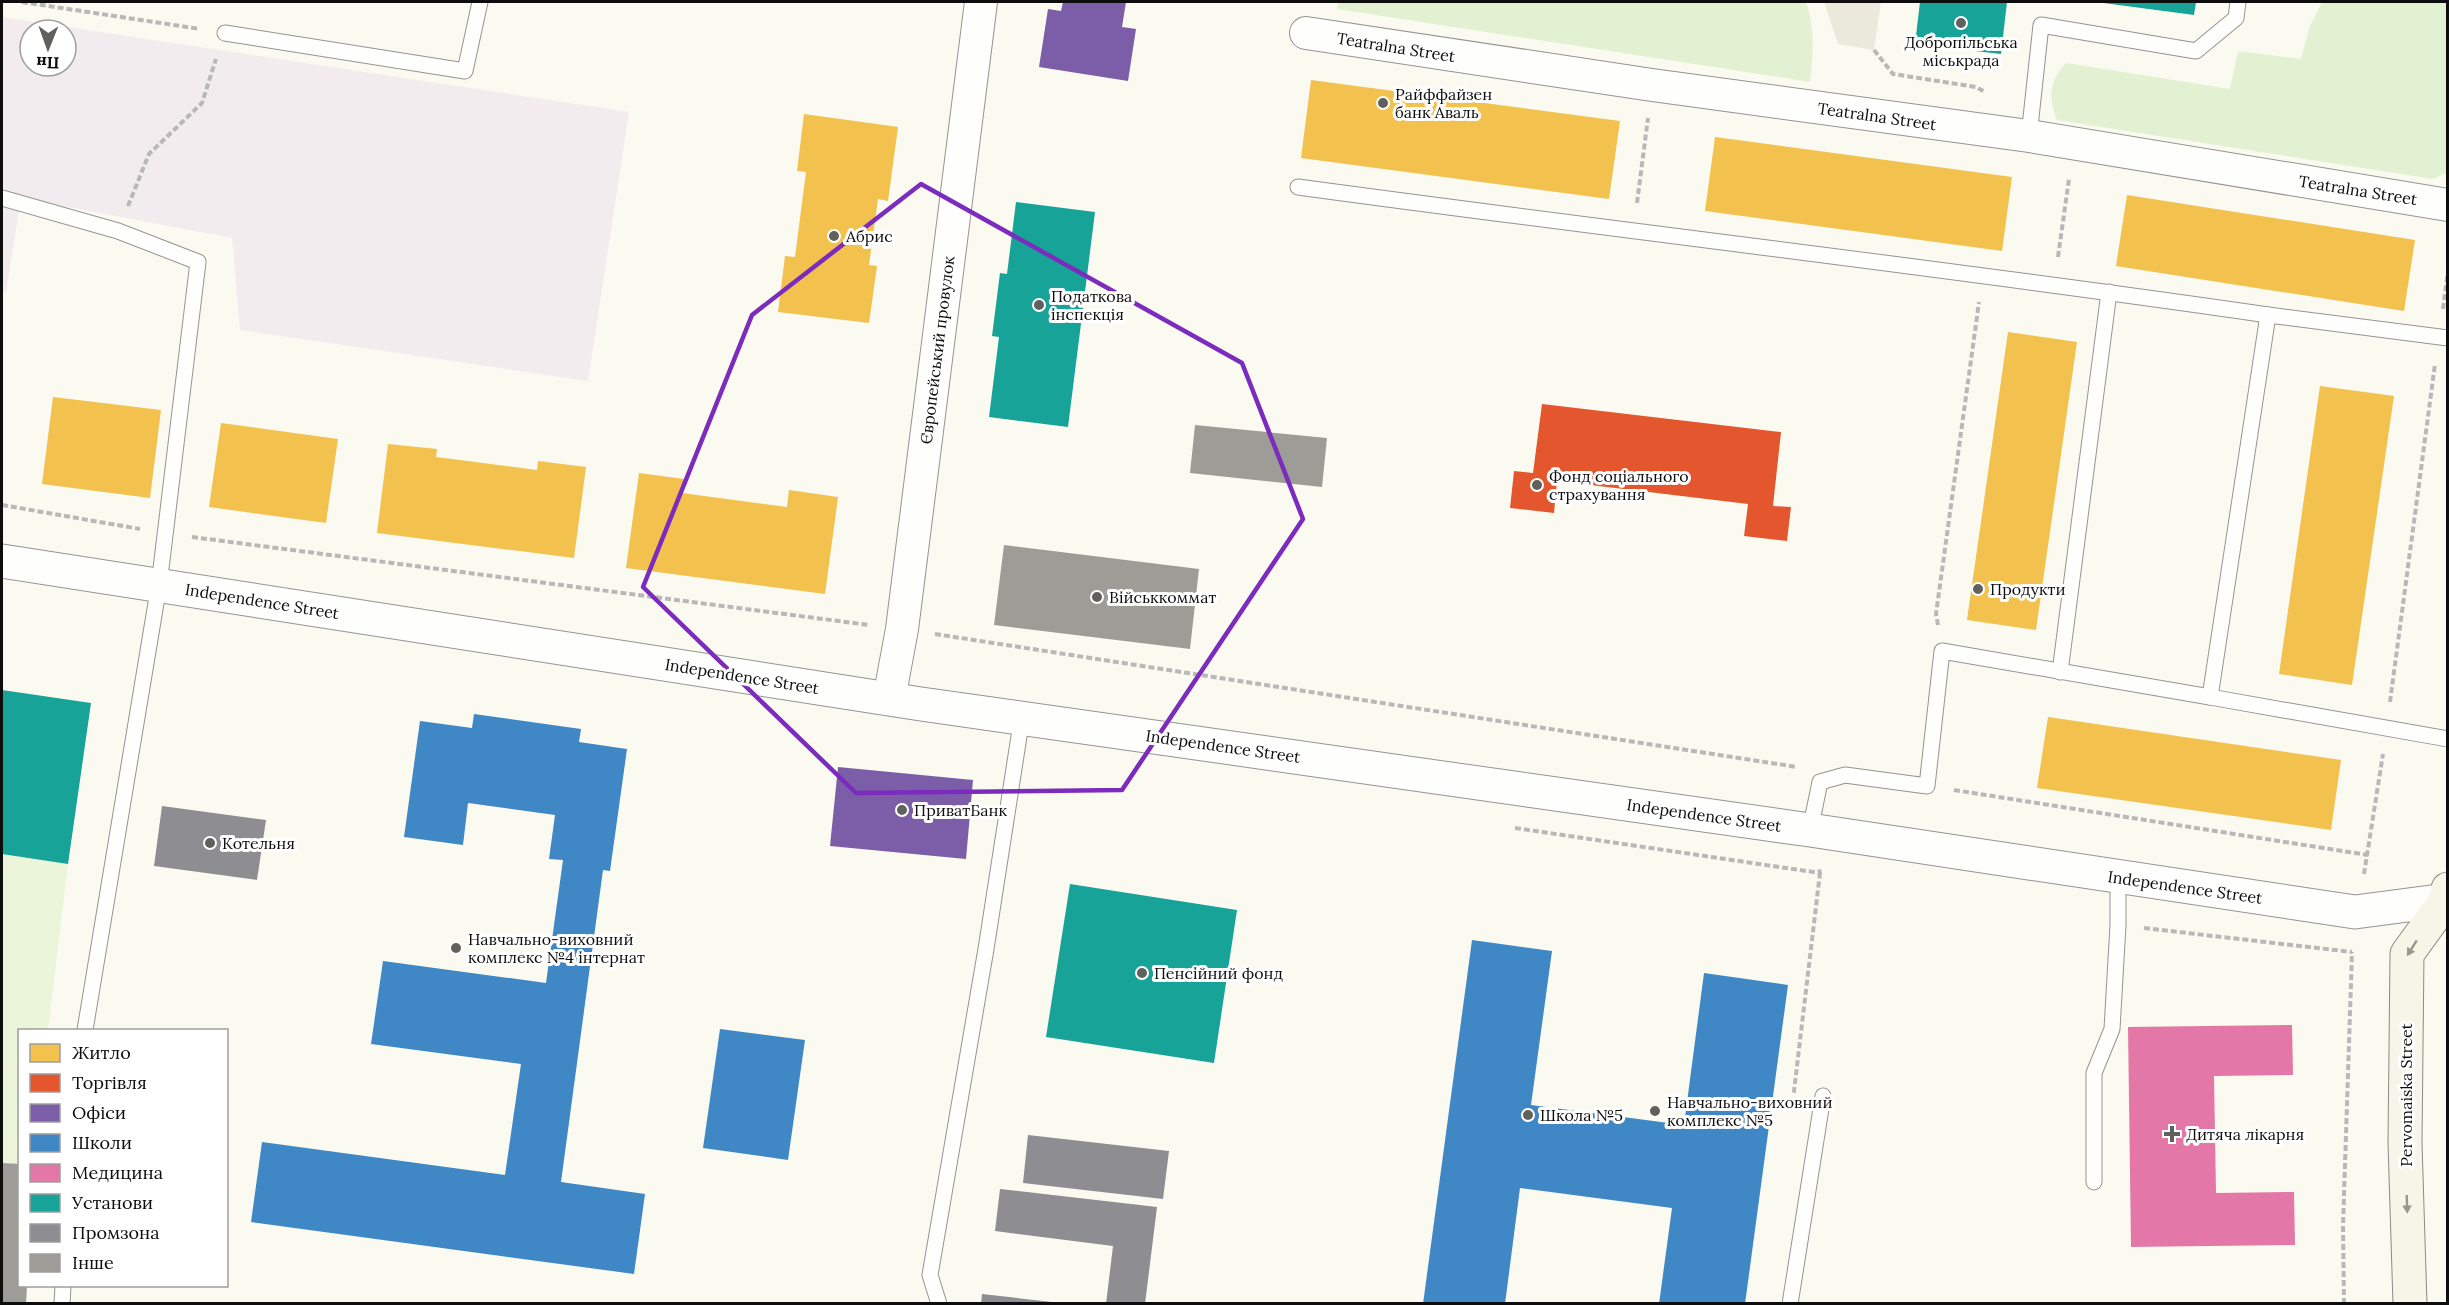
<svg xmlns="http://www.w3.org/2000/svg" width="2449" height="1305" font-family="Lora,serif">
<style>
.industrial{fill:#f3ecee;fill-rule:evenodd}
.green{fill:#e1f1d1}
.pitch{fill:#ebf5da}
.plaza{fill:#ebe9dc}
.homes{fill:#f2c14e}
.shops{fill:#e4572e}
.offices{fill:#7b5ea7}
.schools{fill:#3f88c5}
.health{fill:#e377a8}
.public{fill:#17a398}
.industry{fill:#8d8d92}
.building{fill:#9e9c97}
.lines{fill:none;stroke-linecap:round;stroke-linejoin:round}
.service-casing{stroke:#949490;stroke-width:17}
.minor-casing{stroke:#949490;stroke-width:34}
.tertiary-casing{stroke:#949490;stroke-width:35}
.secondary-casing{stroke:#8b8a86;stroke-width:35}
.path{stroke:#b8b8b6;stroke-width:4;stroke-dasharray:6 3;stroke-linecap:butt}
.service{stroke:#fefefd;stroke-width:15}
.minor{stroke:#fefefd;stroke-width:32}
.tertiary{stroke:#fefefd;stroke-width:33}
.secondary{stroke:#f5f5e8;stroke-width:33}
.oneway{fill:#989890}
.marked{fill:none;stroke:#7b2cbf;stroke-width:4.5;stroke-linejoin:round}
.poi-dot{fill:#60605d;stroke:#fff;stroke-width:2}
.labels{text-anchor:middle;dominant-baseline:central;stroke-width:6;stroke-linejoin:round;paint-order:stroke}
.poi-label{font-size:16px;fill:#0d0d0d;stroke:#fff;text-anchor:start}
.street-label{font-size:16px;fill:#0d0d0d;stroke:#fff}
</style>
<rect width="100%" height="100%" fill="#fbfaf1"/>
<path class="industrial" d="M2,17L629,112L588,381L240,330L232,238L21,198L6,293L2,292ZM30,30H66V66H30Z"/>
<g class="green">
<path d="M1338,2H1806C1815,26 1813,56 1810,82L1337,9Z"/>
<path d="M2322,2H2447L2446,173L2433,179L2057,120C2048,98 2049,81 2066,63L2230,89L2238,51L2301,59L2310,26Z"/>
</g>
<polygon class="pitch" points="2,854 68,864 48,1030 20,1030 20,1286 27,1286 26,1303 2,1304"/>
<polygon class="plaza" points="1824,2 1881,2 1874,50 1838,44"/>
<g class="homes">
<polygon points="1311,80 1620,121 1609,199 1301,158"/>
<polygon points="804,114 898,127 888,201 878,199 869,265 877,266 869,323 778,312 785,256 795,257 806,172 797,171"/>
<polygon points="1715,137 2012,177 2002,251 1705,211"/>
<polygon points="2127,195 2415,240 2404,311 2116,266"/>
<polygon points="2008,332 2077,342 2036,630 1967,620"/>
<polygon points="2320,386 2394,396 2352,685 2279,674"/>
<polygon points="53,397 161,410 150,498 42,484"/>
<polygon points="221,423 338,439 326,523 209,507"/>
<polygon points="388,444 437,449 436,457 537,470 538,461 586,467 574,558 377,533"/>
<polygon points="639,473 684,479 682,493 787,507 789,490 838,497 825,594 626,568"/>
<polygon points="2048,717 2341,760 2331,830 2037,788"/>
</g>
<polygon class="shops" points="1542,404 1781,432 1773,506 1791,507 1787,541 1744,536 1748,504 1557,481 1554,513 1510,508 1514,471 1533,473"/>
<g class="offices">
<polygon points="1063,2 1126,2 1122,27 1136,29 1128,81 1039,67 1048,9 1061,11"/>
<polygon points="838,767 973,780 966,859 830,846"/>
</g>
<g class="schools">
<polygon points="474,714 581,729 579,742 627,749 610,871 603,870 561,1182 645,1194 634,1274 251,1222 262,1142 505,1175 521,1064 371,1044 383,961 546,983 563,860 549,859 555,815 468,803 463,845 404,837 420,721 472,728"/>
<polygon points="1472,940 1552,951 1531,1105 1684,1125 1704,973 1788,985 1745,1304 1659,1304 1672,1208 1520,1188 1505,1304 1423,1304"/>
<polygon points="720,1029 805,1040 788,1160 703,1148"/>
</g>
<polygon class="health" points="2292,1025 2293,1075 2214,1076 2216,1193 2294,1192 2295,1245 2131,1247 2128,1027"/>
<g class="public">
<polygon points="1920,2 2007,2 2001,54 1915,44"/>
<polygon points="2096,2 2196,2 2194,15"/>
<polygon points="1016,202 1095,212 1068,427 989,417 999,337 992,336 1000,273 1007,274"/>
<polygon points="2,690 91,703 68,864 2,854"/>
<polygon points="1070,884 1237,910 1214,1063 1046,1037"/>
</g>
<g class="industry">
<polygon points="162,806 266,820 257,880 154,866"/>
<polygon points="1028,1135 1169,1151 1163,1199 1023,1183"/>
<polygon points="1000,1189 1157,1207 1145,1304 1106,1304 1113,1246 995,1231"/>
<polygon points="982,1294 1052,1302 1052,1304 981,1304"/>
</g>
<g class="building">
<polygon points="1195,425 1327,438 1322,487 1190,473"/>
<polygon points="1004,545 1199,569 1190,649 994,625"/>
<polygon points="2,1163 20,1164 20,1286 27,1286 26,1304 2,1304"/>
</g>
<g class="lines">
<defs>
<g id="service">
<polyline points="225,33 465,71 480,2"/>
<polyline points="2029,136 2041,25 2196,51 2236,18 2238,2"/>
<path d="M1298,187C1621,231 1945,268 2268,315"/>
<polyline points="2,198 118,231 198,262 159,585 85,1030"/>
<polyline points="2060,672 2109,292"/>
<polyline points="2210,697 2448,739"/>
<polyline points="1810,830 1820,782 1845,775 1927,786 1942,651 2210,697 2268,315 2448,338"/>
<polyline points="2094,1182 2094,1073 2112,1029 2118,925 2118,878"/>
<polyline points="62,1304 63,1286"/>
<polyline points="939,1304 930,1275 986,949 1022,717"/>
<polyline points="1790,1304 1823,1096"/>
</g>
<g id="minor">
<polyline points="1306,33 1652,85 2029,136 2448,205"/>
<polyline points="889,699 902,629 981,2"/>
</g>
<polyline id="tertiary" points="2,561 921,704 1810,830 2355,912 2446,900"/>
<polyline id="secondary" points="2410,1304 2405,1143 2407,954 2446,900 2448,889"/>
</defs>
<use href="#service" class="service-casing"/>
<use href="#minor" class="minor-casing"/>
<use href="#tertiary" class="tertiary-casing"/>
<use href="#secondary" class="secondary-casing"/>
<g class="path">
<polyline points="22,2 200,29"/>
<polyline points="1874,50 1893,74 1976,87 1985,92"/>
<polyline points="1637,203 1648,118"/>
<polyline points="128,206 149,154 202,103 216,59"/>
<polyline points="2058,257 2069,179"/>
<polyline points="2443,309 2448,271"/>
<polyline points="2,505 140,529"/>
<polyline points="192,537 869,625"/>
<polyline points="1938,625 1936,614 1979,302"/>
<polyline points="935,634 1797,767"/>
<polyline points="2390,702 2435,364"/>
<polyline points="1954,790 2368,855"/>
<polyline points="1515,828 1820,873 1819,869"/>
<polyline points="2364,874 2383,754"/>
<polyline points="2144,928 2352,952"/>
<polyline points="1796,1091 1794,1091 1820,873"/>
<polyline points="2344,1304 2343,1226 2352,952"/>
</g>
<use href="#service" class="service"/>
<use href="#minor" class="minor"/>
<use href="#tertiary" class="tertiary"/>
<use href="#secondary" class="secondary"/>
</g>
<defs><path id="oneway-solid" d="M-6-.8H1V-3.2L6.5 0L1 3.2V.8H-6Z" transform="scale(1.5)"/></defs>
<g class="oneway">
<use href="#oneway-solid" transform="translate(2412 948) rotate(122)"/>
<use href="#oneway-solid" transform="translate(2407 1204) rotate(88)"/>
</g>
<path class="marked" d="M921,184L1242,363L1303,519L1122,790L856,793L643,587L752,315Z"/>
<g class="poi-dot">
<circle cx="1961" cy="23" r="6"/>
<circle cx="1383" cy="103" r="6"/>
<circle cx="834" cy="236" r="6"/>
<circle cx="1039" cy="305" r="6"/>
<circle cx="1537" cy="485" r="6"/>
<circle cx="1978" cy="589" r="6"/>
<circle cx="1097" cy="597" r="6"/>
<circle cx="902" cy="810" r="6"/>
<circle cx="210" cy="843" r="6"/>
<circle cx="456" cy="948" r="6"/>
<circle cx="1142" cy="973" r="6"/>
<circle cx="1655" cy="1111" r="6"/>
<circle cx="1528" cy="1115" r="6"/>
<path d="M2169 1125h6v6h6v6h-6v6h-6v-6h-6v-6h6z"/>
</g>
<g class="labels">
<g class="poi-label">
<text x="1961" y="42" text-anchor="middle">Добропільська<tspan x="1961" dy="18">міськрада</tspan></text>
<text x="1395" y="94">Райффайзен<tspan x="1395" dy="18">банк Аваль</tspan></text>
<text x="846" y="236">Абрис</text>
<text x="1051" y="296">Податкова<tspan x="1051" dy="18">інспекція</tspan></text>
<text x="1549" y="476">Фонд соціального<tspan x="1549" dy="18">страхування</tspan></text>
<text x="1990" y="589">Продукти</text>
<text x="1109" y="597">Військкоммат</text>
<text x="914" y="810">ПриватБанк</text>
<text x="222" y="843">Котельня</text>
<text x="468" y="939">Навчально-виховний<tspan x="468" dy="18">комплекс №4 інтернат</tspan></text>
<text x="1154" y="973">Пенсійний фонд</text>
<text x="1667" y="1102">Навчально-виховний<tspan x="1667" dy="18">комплекс №5</tspan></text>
<text x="1540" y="1115">Школа №5</text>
<text x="2186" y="1134">Дитяча лікарня</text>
</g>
<g class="street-label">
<text transform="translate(1396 47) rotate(9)">Teatralna Street</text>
<text transform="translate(1877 116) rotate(8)">Teatralna Street</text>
<text transform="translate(2358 190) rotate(9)">Teatralna Street</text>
<text transform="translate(937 350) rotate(-83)">Європейський провулок</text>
<text transform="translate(262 601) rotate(9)">Independence Street</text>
<text transform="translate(742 676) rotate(9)">Independence Street</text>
<text transform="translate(1223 746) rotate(8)">Independence Street</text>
<text transform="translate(1704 815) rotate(8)">Independence Street</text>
<text transform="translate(2185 887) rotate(8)">Independence Street</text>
<text transform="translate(2406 1095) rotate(-90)">Pervomaiska Street</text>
</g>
</g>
<rect width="2449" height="1305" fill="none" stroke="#0d0d0d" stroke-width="6"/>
<rect x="18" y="1029" width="210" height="258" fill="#ffffff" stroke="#9e9e9e" stroke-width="1.5"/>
<rect x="30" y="1044" width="30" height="18" fill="#f2c14e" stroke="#9e9e9e" stroke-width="1.5"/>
<text x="72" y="1059" font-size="18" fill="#0d0d0d">Житло</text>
<rect x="30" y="1074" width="30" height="18" fill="#e4572e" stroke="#9e9e9e" stroke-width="1.5"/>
<text x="72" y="1089" font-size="18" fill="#0d0d0d">Торгівля</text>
<rect x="30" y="1104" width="30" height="18" fill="#7b5ea7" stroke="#9e9e9e" stroke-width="1.5"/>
<text x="72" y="1119" font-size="18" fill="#0d0d0d">Офіси</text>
<rect x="30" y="1134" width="30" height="18" fill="#3f88c5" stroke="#9e9e9e" stroke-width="1.5"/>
<text x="72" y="1149" font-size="18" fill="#0d0d0d">Школи</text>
<rect x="30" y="1164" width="30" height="18" fill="#e377a8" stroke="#9e9e9e" stroke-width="1.5"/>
<text x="72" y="1179" font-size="18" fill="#0d0d0d">Медицина</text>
<rect x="30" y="1194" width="30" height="18" fill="#17a398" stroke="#9e9e9e" stroke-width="1.5"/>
<text x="72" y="1209" font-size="18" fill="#0d0d0d">Установи</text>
<rect x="30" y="1224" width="30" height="18" fill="#8d8d92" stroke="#9e9e9e" stroke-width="1.5"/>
<text x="72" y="1239" font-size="18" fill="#0d0d0d">Промзона</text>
<rect x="30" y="1254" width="30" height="18" fill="#9e9c97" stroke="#9e9e9e" stroke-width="1.5"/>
<text x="72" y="1269" font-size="18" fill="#0d0d0d">Інше</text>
<g transform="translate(48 48) rotate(181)"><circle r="28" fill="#ffffff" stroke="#9e9e9e" stroke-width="1.5"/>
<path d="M0-4.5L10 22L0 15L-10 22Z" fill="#60605d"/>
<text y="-9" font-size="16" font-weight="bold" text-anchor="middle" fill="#0d0d0d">Пн</text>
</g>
</svg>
